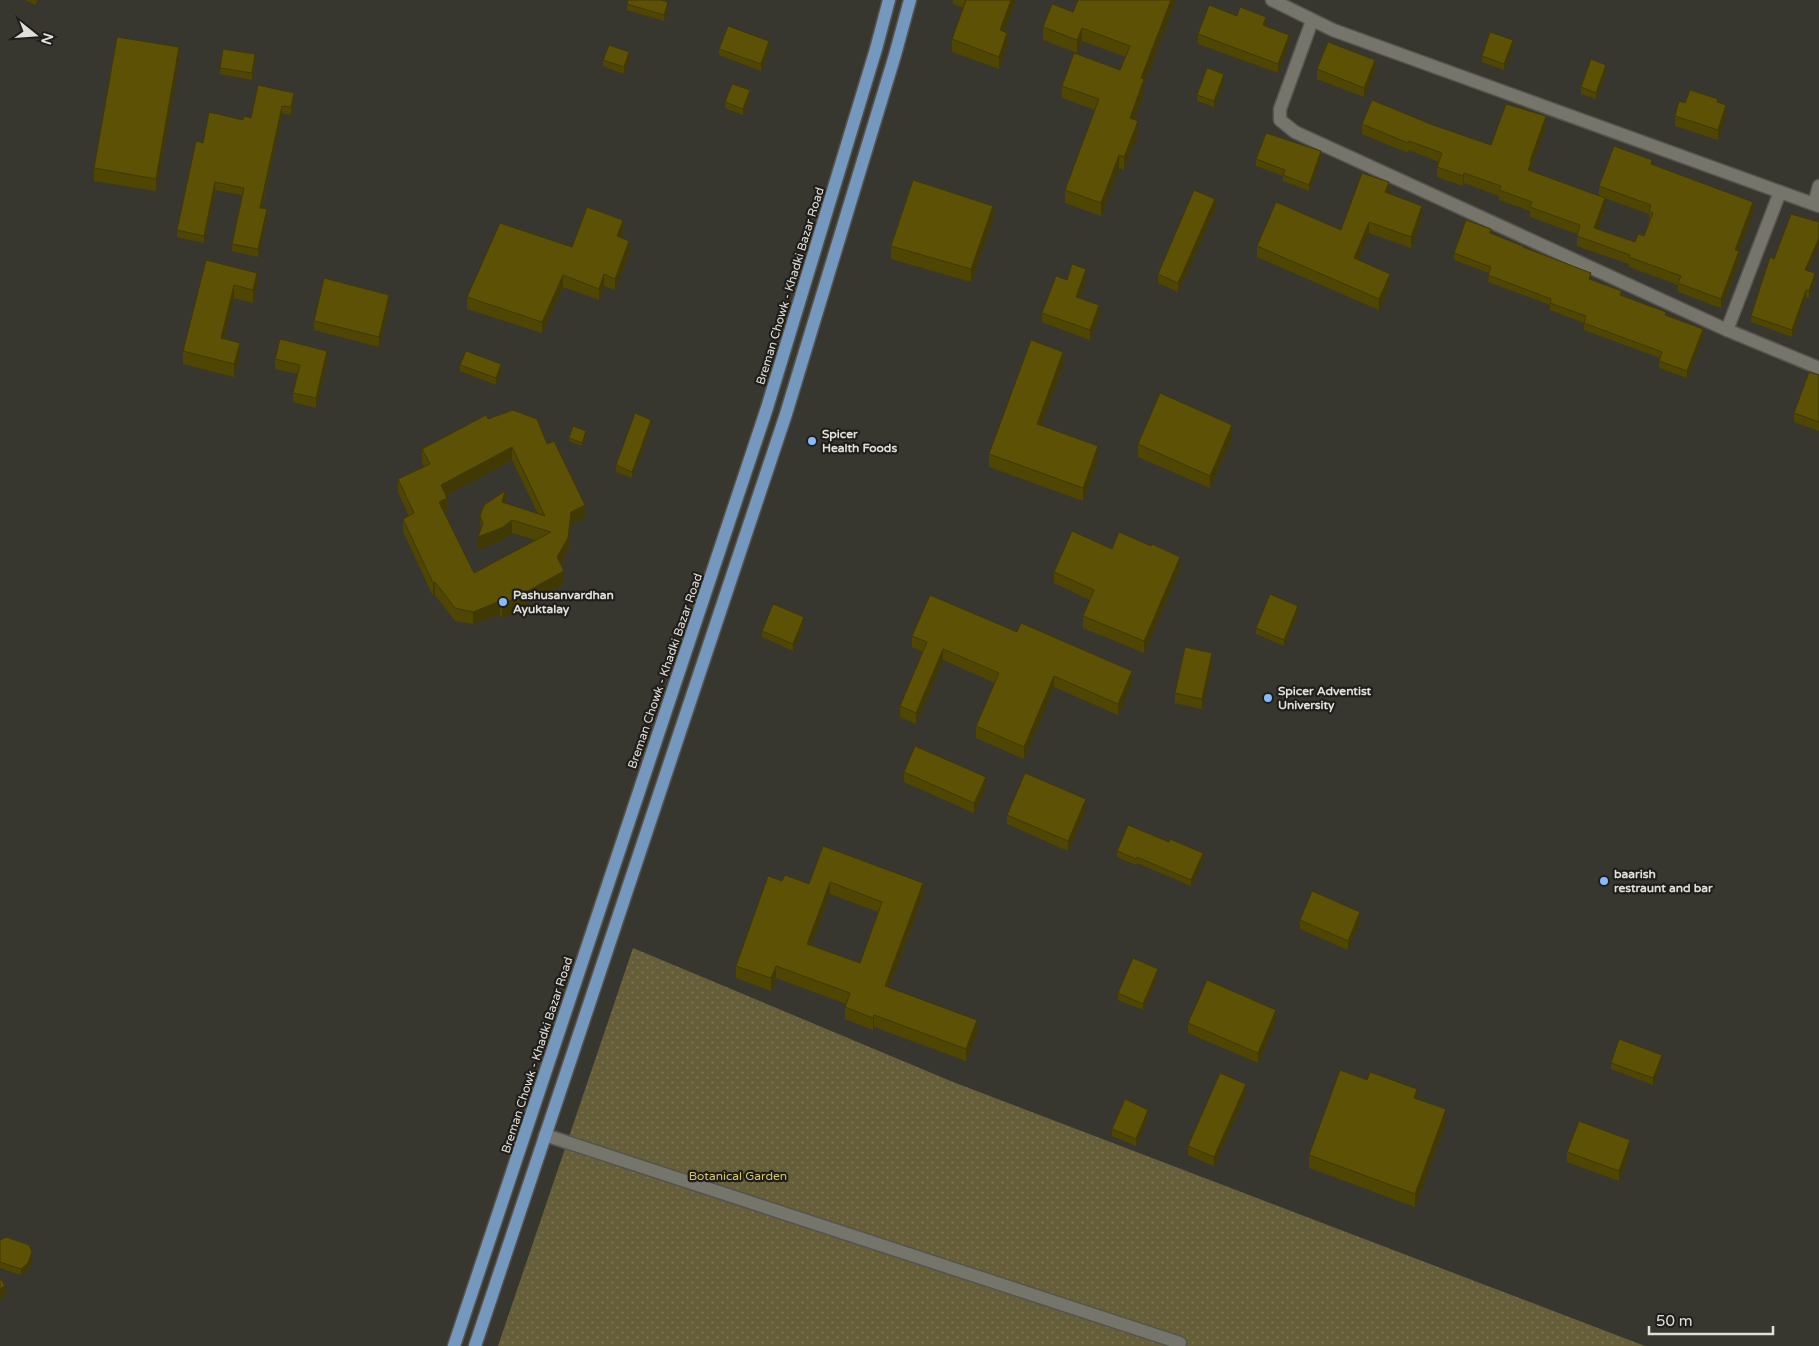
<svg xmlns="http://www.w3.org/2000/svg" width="1819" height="1346" font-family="'Varela Round',sans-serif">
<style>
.grass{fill:url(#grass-dots)}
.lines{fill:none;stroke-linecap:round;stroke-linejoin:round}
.minor-casing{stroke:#55544e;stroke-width:15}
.tertiary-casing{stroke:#55544e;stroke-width:15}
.primary-casing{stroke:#55544e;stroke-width:15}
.minor{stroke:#76756c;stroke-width:12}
.tertiary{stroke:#76756c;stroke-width:12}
.primary{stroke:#7598bf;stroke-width:12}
.wall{fill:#4f4603;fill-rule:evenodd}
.shaded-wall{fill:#403903}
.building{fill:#5c5104;stroke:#403903;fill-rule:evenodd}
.poi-dot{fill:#87bbfb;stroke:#1f1e1b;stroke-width:2}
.labels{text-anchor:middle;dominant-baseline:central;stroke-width:4.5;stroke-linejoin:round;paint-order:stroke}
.street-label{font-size:12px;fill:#e0e0db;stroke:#1f1e1b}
.poi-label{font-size:12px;font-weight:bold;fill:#e0e0db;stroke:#1f1e1b;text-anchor:start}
.park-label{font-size:12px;fill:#d4c465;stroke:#1f1e1b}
</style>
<defs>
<pattern id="grass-dots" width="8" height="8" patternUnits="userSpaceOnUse" patternTransform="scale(1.25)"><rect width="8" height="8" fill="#655e39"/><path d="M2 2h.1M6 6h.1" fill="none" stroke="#7b7555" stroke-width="1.8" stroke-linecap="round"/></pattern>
</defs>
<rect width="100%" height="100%" fill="#38372f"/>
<polygon class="grass" points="633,948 953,1082 1645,1346 498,1346"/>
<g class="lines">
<defs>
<g id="minor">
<polyline points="1312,21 1280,109 1280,120 1295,132 1727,330 1819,368"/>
<polyline points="1814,204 1819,186"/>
<polyline points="1727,330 1780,192"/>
<polyline points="545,1135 1180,1343"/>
</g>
<polyline id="tertiary" points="1272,0 1333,30 1819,206"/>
<g id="primary">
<polyline points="454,1346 767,408 876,49 889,0"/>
<polyline points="475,1346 786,414 895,55 910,0"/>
</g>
</defs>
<use href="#minor" class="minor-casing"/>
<use href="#tertiary" class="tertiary-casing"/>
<use href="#primary" class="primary-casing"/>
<use href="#minor" class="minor"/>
<use href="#tertiary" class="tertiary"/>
<use href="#primary" class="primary"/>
</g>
<g class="wall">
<polygon points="25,0 38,0 35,5"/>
<polygon points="953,0 1016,0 1004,32 1007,45 999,69 952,52 952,39 964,8 953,4"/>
<polygon points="1176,0 1144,84 1144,92 1134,119 1138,133 1124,170 1119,168 1101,216 1065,203 1065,190 1095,110 1062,98 1062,86 1120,70 1126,57 1082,41 1077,53 1043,40 1043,27 1073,12"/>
<polygon points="627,4 668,9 664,21 627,10"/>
<polygon points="1266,26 1289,44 1278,73 1198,44 1198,34"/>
<polygon points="1513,47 1504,70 1482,62 1482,56"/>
<polygon points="769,48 761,71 719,55 719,49"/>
<polygon points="629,59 624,74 603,66 603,60"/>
<polygon points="179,60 156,191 94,181 94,168"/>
<polygon points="255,60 252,80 220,74 220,68"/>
<polygon points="1317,69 1375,70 1364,97 1317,79"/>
<polygon points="1606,71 1596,99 1581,94 1581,87"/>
<polygon points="1224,81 1214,107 1197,101 1197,95"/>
<polygon points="750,97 743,115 725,108 725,102"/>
<polygon points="294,100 291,115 282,113 262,208 267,216 258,257 232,251 232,244 242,195 215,190 204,243 177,237 177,230 203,143 243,120 251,118"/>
<polygon points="1718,102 1726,115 1718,140 1675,126 1675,116 1685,103"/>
<polygon points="1362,124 1433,125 1491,145 1546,126 1531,166 1531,171 1605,208 1597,229 1635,242 1644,236 1650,221 1649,221 1649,214 1599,196 1599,186 1652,165 1753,212 1738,251 1739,261 1721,308 1678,292 1678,285 1629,267 1629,264 1577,246 1577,234 1530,217 1530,211 1499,200 1499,196 1464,183 1463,186 1437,177 1437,167 1439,162 1409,150 1408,153 1362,134"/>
<polygon points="1321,158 1309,191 1283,181 1283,176 1256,166 1256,159"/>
<polygon points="1389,194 1422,217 1411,248 1369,233 1358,260 1390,285 1379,310 1257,257 1257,246 1341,230"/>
<polygon points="1215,209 1178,292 1158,283 1158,274"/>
<polygon points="993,219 971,282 891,259 891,246"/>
<polygon points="623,232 621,238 629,253 615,290 604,286 599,300 563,287 542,333 467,309 467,297 572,247"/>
<polygon points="1491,234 1523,248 1622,295 1666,315 1703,336 1687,378 1659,368 1659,361 1660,358 1584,330 1584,323 1550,310 1550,305 1488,282 1489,273 1454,260 1454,253"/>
<polygon points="206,260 257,286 253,303 234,298 224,339 240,356 234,377 183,364 183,351"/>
<polygon points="1807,271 1815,280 1809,298 1806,297 1792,337 1751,322 1751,316"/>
<polygon points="1086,279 1079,298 1099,315 1090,340 1042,322 1042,313 1067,280"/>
<polygon points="389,304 379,347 314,330 314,321"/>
<polygon points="275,359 327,361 316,408 293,402 293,393 298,374 275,369"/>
<polygon points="460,365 501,370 496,385 460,371"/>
<polygon points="1063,365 1041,425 1098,459 1083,501 989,467 989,454"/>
<polygon points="1819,375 1819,431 1794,422 1794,413"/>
<path d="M488,419L547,444L585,518L571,525L568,551L560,564L564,584L502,618L500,614L473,624L455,621L435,595L433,596L403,532V519L409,516L398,492V479L424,467L422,462V449ZM512,460L538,514L505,503L480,516L481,530L478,550L503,540L512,533L536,540L474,573L444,512L447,510L446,495Z"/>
<polygon points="651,426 632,478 616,472 616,465"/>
<polygon points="586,435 582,446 569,441 569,438"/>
<polygon points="1232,438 1210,488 1138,457 1138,444"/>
<polygon points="1112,549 1180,568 1144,653 1083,628 1083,616 1090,600 1054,583 1054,572"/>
<polygon points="1298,613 1284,646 1256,634 1256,628"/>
<polygon points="804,624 793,651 762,637 762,631"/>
<polygon points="912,636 1132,682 1118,715 1054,687 1024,759 976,738 976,726 995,683 943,660 916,724 900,717 900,706 923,652 912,647"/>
<polygon points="1212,663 1202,709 1175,703 1175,693"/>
<polygon points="904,772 986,787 974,813 904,782"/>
<polygon points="1086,809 1068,851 1007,824 1007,815"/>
<polygon points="1169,842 1203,860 1191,886 1137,863 1136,865 1117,857 1117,851"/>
<path d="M823,846L923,895L889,987L977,1032L966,1061L874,1027L873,1030L845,1019V1007L846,1004L776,978L771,991L736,978V966L782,881L809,884ZM830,894L878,912L860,963L811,945Z"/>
<polygon points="1300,920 1360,922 1348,950 1300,929"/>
<polygon points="1158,975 1143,1010 1118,1000 1118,993"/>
<polygon points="1276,1020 1258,1063 1188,1033 1188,1023"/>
<polygon points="1662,1062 1653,1085 1611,1069 1611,1063"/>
<polygon points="1246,1094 1214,1166 1188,1155 1188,1146"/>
<polygon points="1417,1099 1446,1122 1415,1207 1309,1168 1309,1155"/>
<polygon points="1148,1116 1136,1146 1112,1136 1112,1129"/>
<polygon points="1630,1150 1619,1181 1567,1162 1567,1152"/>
<polygon points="0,1240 32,1259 28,1270 21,1275 0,1268"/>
</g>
<g class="shaded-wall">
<polygon points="1011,0 1016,0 1000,42 1000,30"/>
<polygon points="1171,0 1176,0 1144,84 1144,92 1130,130 1130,118 1141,78"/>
<polygon points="668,2 668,9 664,21 664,15"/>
<polygon points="1266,17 1266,26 1263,25"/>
<polygon points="1082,28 1082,41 1077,53 1077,40"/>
<polygon points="1007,33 1007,45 999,69 999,57"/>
<polygon points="1289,35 1289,44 1278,73 1278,64"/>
<polygon points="1513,40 1513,47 1504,70 1504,64"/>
<polygon points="769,41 769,48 761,71 761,64"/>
<polygon points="179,47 179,60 156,191 156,179"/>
<polygon points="629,52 629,59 624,74 624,67"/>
<polygon points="255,54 255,60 252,80 252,73"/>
<polygon points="1375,60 1375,70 1364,97 1364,88"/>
<polygon points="1606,65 1606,71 1596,99 1596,93"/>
<polygon points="1224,74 1224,81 1214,107 1214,101"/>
<polygon points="750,90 750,97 743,115 743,109"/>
<polygon points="294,93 294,100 291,115 291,107"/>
<polygon points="1726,105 1726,115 1718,140 1718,130"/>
<polygon points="282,106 282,113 260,215 260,208"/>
<polygon points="1546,116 1546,126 1531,166 1531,172 1528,170 1530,161"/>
<polygon points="1138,121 1138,133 1124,170 1124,157"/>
<polygon points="1321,151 1321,158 1309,191 1309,185"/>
<polygon points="1119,155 1119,168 1101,216 1101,203"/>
<polygon points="1464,173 1464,183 1463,186 1463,176"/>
<polygon points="215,182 215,190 204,243 204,236"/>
<polygon points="1389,182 1389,194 1385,192"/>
<polygon points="1605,198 1605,208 1594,238 1594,228"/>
<polygon points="1215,199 1215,209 1178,292 1178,283"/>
<polygon points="1753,202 1753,212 1735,260 1735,250"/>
<polygon points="993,206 993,219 971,282 971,269"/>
<polygon points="1422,206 1422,217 1411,248 1411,237"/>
<polygon points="267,209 267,216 258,257 258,249"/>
<polygon points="623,220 623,232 617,248 617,236"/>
<polygon points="1369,222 1369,233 1354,270 1354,258"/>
<polygon points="1819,238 1819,245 1805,276 1805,270"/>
<polygon points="629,241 629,253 615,290 615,279"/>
<polygon points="1739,251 1739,261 1721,308 1721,299"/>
<polygon points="1086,269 1086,279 1076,307 1076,297"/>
<polygon points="257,273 257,286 253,303 253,290"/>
<polygon points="1815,273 1815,280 1809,298 1809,291"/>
<polygon points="604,274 604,286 599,300 599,289"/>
<polygon points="1390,274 1390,285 1379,310 1379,299"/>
<polygon points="563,275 563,287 542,333 542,322"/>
<polygon points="234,285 234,298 221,351 221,338"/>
<polygon points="1806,290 1806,297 1792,337 1792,330"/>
<polygon points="389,295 389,304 379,347 379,337"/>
<polygon points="1099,305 1099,315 1090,340 1090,330"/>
<polygon points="1703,329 1703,336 1687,378 1687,371"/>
<polygon points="240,343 240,356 234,377 234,364"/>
<polygon points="327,351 327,361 316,408 316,398"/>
<polygon points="1063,352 1063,365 1037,437 1037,424"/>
<polygon points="501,364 501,370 496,385 496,378"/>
<polygon points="651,420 651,426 632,478 632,472"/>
<polygon points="1232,425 1232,438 1210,488 1210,476"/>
<polygon points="586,431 586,435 582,446 582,443"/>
<polygon points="1098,446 1098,459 1083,501 1083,488"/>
<polygon points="512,447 512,460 441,498 441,485"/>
<polygon points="505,491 505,504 502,502"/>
<polygon points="447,498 447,510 439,514 439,502"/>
<polygon points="585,505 585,518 571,525 568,551 557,570 557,557 571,512"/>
<polygon points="512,520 512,533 503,540 478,550 478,537"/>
<polygon points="1180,557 1180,568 1144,653 1144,641"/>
<polygon points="564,571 564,584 502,618 502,605"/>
<polygon points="435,582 435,595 433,596 433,583"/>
<polygon points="500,601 500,614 473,624 473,612"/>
<polygon points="1298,606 1298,613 1284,646 1284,640"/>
<polygon points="804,617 804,624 793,651 793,644"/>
<polygon points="943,649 943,660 916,724 916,713"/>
<polygon points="1212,653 1212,663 1202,709 1202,699"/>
<polygon points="1132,671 1132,682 1118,715 1118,704"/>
<polygon points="1054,676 1054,687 1024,759 1024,747"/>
<polygon points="986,777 986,787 974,813 974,803"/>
<polygon points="1086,799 1086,809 1068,851 1068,841"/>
<polygon points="1203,853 1203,860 1191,886 1191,880"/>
<polygon points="830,882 830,894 807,956 807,944"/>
<polygon points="923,883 923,895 885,998 885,986"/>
<polygon points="1360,912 1360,922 1348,950 1348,941"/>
<polygon points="776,966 776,978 771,991 771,978"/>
<polygon points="1158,969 1158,975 1143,1010 1143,1004"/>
<polygon points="1276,1010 1276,1020 1258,1063 1258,1053"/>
<polygon points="874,1015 874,1027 873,1030 873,1018"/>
<polygon points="977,1020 977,1032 966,1061 966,1049"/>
<polygon points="1662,1055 1662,1062 1653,1085 1653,1078"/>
<polygon points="1246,1084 1246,1094 1214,1166 1214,1157"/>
<polygon points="1417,1089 1417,1102 1414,1098"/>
<polygon points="1446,1109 1446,1122 1415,1207 1415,1194"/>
<polygon points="1148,1110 1148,1116 1136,1146 1136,1139"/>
<polygon points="1630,1140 1630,1150 1619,1181 1619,1171"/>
<polygon points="32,1252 32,1259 28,1270 21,1275 21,1269"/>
<polygon points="5,1286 5,1296 0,1299 0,1289"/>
</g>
<g class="building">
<polygon points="628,0 661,0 668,2 664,15 627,4"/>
<polygon points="966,0 1011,0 1000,30 1007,33 999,57 952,39"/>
<polygon points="1078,0 1171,0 1141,78 1144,79 1130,118 1138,121 1124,157 1119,155 1101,203 1065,190 1099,99 1062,86 1074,53 1120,70 1130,46 1082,28 1077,40 1043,27 1052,4 1073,12"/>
<polygon points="1209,5 1237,16 1240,7 1266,17 1263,25 1289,35 1278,64 1198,34"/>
<polygon points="728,26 769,41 761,64 719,49"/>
<polygon points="1490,32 1513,40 1504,64 1482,56"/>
<polygon points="117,37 179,47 156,179 94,168"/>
<polygon points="1328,42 1375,60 1364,88 1317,69"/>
<polygon points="609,45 629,52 624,67 603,60"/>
<polygon points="223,49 255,54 252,73 220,68"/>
<polygon points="1591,59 1606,65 1596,93 1581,87"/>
<polygon points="1207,68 1224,74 1214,101 1197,95"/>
<polygon points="732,84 750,90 743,109 725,102"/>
<polygon points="258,85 294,93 291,107 282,106 260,208 267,209 258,249 232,244 244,188 215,182 204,236 177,230 196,141 203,143 209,112 243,120 244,116 251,118"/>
<polygon points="1690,90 1718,99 1717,102 1726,105 1718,130 1675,116 1679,101 1685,103"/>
<polygon points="1372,100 1433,125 1491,145 1506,104 1546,116 1530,161 1531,162 1528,170 1605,198 1594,228 1635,242 1638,234 1644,236 1653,213 1649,211 1651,205 1599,186 1614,146 1652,160 1651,164 1753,202 1735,250 1739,251 1721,299 1678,283 1681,276 1629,257 1630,255 1577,236 1580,225 1530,207 1532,202 1499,190 1501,186 1464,173 1463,176 1437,167 1442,153 1409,141 1408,143 1362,124"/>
<polygon points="1266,133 1321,151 1309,185 1283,175 1285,170 1256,159"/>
<polygon points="1362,173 1389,182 1385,192 1422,206 1411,237 1369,222 1354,258 1390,274 1379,299 1257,246 1276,202 1341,230"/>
<polygon points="913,180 993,206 971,269 891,246"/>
<polygon points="1194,190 1215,199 1178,283 1158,274"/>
<polygon points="587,207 623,220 617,236 629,241 615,279 604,274 599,289 563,275 542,322 467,297 500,223 572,247"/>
<polygon points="1791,214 1819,222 1819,238 1805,270 1815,273 1809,291 1806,290 1792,330 1751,316 1770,257 1774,259"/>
<polygon points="1466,220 1491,229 1490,233 1523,246 1523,247 1591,273 1589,279 1622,291 1620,295 1666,312 1665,315 1703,329 1687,371 1659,361 1662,352 1584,323 1586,316 1550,303 1551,299 1488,275 1491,267 1454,253"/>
<polygon points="206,260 257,273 253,290 234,285 221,338 240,343 234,364 183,351"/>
<polygon points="1072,264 1086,269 1076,297 1099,305 1090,330 1042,313 1056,276 1067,280"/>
<polygon points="324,278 389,295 379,337 314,321"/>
<polygon points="280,339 327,351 316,398 293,393 300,365 275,359"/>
<polygon points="1031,340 1063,352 1037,424 1098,446 1083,488 989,454"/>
<polygon points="466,351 501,364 496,378 460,365"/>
<polygon points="1809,372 1819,375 1819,422 1794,413"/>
<polygon points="1160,393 1232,425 1210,476 1138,444"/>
<path d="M513,410L537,419L547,444L554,441L585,505L571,512L568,538L557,557L564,571L502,605L500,601L473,612L455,608L435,582L433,583L403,519L414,513L398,479L430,464L422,449L486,415L488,419ZM512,447L545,516L502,502L505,491L484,505L480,516L483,523L478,537L503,527L512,520L551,532L474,573L439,502L447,498L441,485Z"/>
<polygon points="635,413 651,420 632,472 616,465"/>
<polygon points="573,426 586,431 582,443 569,438"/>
<polygon points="1072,531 1112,549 1119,532 1151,546 1152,544 1180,557 1144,641 1083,616 1094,590 1054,572"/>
<polygon points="1270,594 1298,606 1284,640 1256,628"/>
<polygon points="930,595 1017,632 1021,623 1132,671 1118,704 1054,676 1024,747 976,726 999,673 943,649 916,713 900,706 927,642 912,636"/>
<polygon points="773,604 804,617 793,644 762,631"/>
<polygon points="1185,647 1212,653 1202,699 1175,693"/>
<polygon points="915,746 986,777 974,803 904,772"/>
<polygon points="1025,773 1086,799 1068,841 1007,815"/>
<polygon points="1128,825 1169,842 1170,839 1203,853 1191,880 1137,857 1136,859 1117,851"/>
<path d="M823,846L923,883L885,986L977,1020L966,1049L874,1015L873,1018L845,1007L850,993L776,966L771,978L736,966L768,876L782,881L785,875L809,884ZM830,882L882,902L860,963L807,944Z"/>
<polygon points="1312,891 1360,912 1348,941 1300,920"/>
<polygon points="1133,958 1158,969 1143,1004 1118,993"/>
<polygon points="1207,980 1276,1010 1258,1053 1188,1023"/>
<polygon points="1619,1039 1662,1055 1653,1078 1611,1063"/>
<polygon points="1340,1070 1367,1080 1370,1072 1417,1089 1414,1098 1446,1109 1415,1194 1309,1155"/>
<polygon points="1220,1073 1246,1084 1214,1157 1188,1146"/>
<polygon points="1125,1099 1148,1110 1136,1139 1112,1129"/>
<polygon points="1579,1121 1630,1140 1619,1171 1567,1152"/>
<polygon points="6,1237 29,1245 32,1252 28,1263 21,1269 0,1262 0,1240"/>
<polygon points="0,1277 5,1286 0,1289"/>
</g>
<g class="poi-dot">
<circle cx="812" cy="441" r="5"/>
<circle cx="503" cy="602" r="5"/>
<circle cx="1268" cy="698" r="5"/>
<circle cx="1604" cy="881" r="5"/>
</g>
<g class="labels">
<g class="street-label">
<text transform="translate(790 286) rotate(-73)">Breman Chowk - Khadki Bazar Road</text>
<text transform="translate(665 671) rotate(-71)">Breman Chowk - Khadki Bazar Road</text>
<text transform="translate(537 1055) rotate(-72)">Breman Chowk - Khadki Bazar Road</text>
</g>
<g class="poi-label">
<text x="822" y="434">Spicer<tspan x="822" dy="14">Health Foods</tspan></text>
<text x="513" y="595">Pashusanvardhan<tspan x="513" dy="14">Ayuktalay</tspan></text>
<text x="1278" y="691">Spicer Adventist<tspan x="1278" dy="14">University</tspan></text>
<text x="1614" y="874">baarish<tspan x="1614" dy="14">restraunt and bar</tspan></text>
</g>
<g class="park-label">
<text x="738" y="1176">Botanical Garden</text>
</g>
</g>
<g transform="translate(35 35) rotate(107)" stroke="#1f1e1b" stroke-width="4" paint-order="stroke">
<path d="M0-4L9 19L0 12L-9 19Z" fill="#e0e0db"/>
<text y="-8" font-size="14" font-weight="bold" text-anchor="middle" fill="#e0e0db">N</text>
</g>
<path d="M1649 1326v8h124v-8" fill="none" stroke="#e0e0db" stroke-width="2.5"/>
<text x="1656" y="1326" font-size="15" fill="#e0e0db" stroke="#1f1e1b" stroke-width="4" paint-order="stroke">50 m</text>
</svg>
